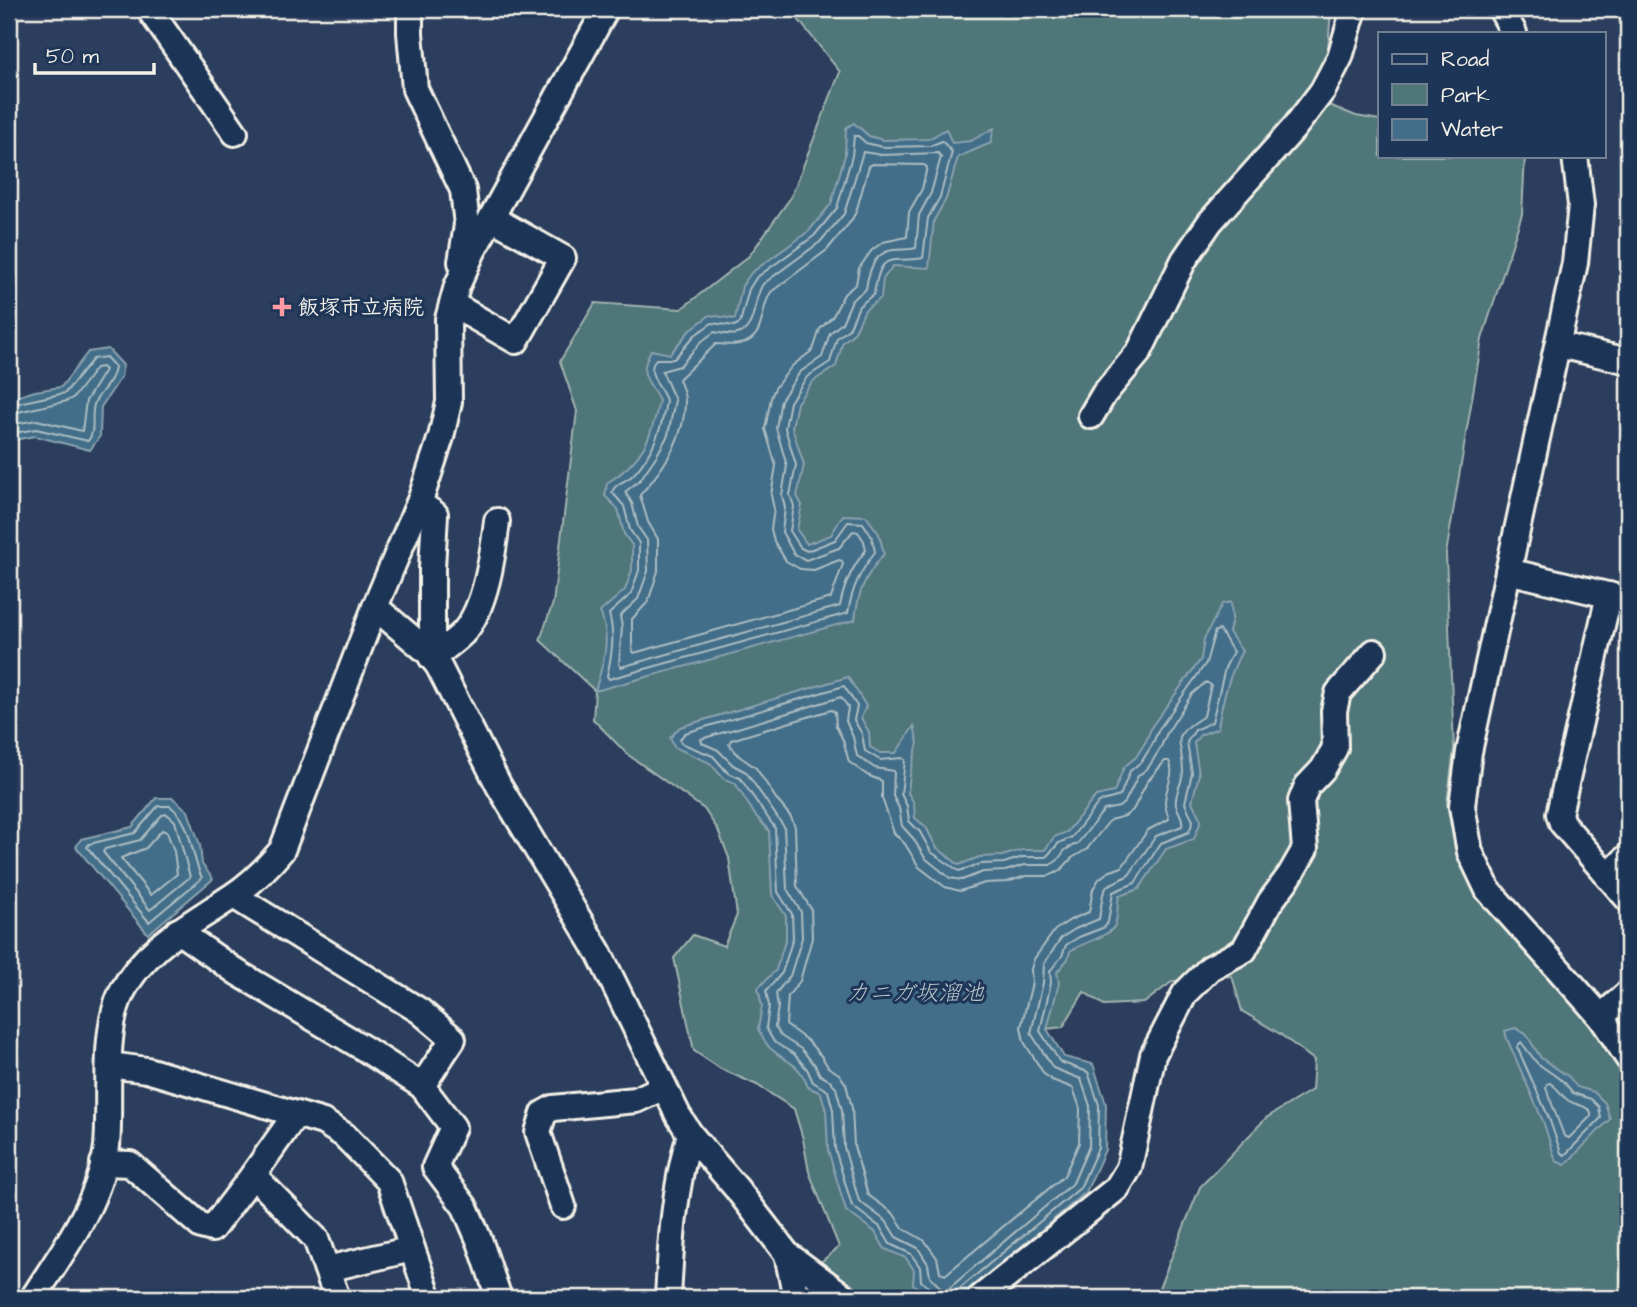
<svg xmlns="http://www.w3.org/2000/svg" width="1637" height="1307" font-family="'Architects Daughter','Klee One',sans-serif">
<style>
.green{fill:#4f7679;stroke:#a2b4b0;stroke-width:2}
.water{fill:#436e89;stroke:#8aa2af;stroke-width:2}
.lines{fill:none;stroke-linecap:round;stroke-linejoin:round}
.shore{stroke:#adbdc2;stroke-width:2}
.minor-casing{stroke:#f4f1e8;stroke-width:30}
.minor{stroke:#1d3557;stroke-width:24}
.poi-dot{fill:#ff9aa2;stroke:#1d3557;stroke-width:2.5}
.labels{text-anchor:middle;dominant-baseline:central;stroke-width:6;stroke-linejoin:round;paint-order:stroke}
.poi-label{font-size:21px;font-weight:bold;fill:#f4f1e8;stroke:#1d3557;text-anchor:start}
.water-label{font-size:23px;font-style:italic;fill:#b6c3c7;stroke:#1d3557}
</style>
<rect width="100%" height="100%" fill="#2c3e5d"/>
<filter id="ink" filterUnits="userSpaceOnUse"><feTurbulence type="fractalNoise" baseFrequency=".0143" numOctaves="2"/><feDisplacementMap in="SourceGraphic" scale="14" xChannelSelector="R" yChannelSelector="G"/><feConvolveMatrix kernelMatrix="1 2 1 2 8 2 1 2 1" color-interpolation-filters="sRGB"/></filter>
<g filter="url(#ink)">
<polygon class="green" points="790,9 1331,9 1324,103 1356,116 1380,120 1380,156 1525,156 1522,214 1482,339 1446,554 1454,749 1447,803 1455,849 1474,887 1586,1013 1628,1076 1628,1298 1155,1298 1200,1187 1266,1118 1312,1090 1314,1060 1280,1034 1242,1011 1232,976 1173,981 1144,1003 1104,1005 1084,992 1063,1027 1046,1029 929,1298 803,1298 805,1275 839,1247 809,1172 803,1139 794,1109 757,1085 721,1069 694,1051 674,958 693,935 724,946 737,915 729,858 718,830 704,809 627,754 593,719 595,691 540,640 553,603 577,411 560,361 595,303 681,309 749,256 791,197 840,72"/>
<g class="water">
<path d="M854,123L869,136L883,140L929,139L946,129L952,143L971,141L994,128L991,143L958,157L946,199L934,220L929,268L893,266L883,279L881,298L865,310L854,333L843,342L836,366L812,382L797,403L792,427L804,465L797,496L802,505L797,530L807,544L831,535L843,515L866,516L879,534L884,554C865,576 858,591 855,620L595,691C603,663 612,639 600,612L625,590L632,570V545L624,534L618,509L605,496L607,483C642,461 651,440 659,401C648,376 637,378 651,350L670,354L690,330L710,315L735,319L742,286L751,273L809,231L831,204L845,155L846,128Z"/>
<polygon points="108,349 123,365 121,377 101,407 100,436 90,450 35,436 9,441 9,399 35,391 61,387 88,352"/>
<path d="M1231,602L1232,619L1229,632L1242,651C1229,675 1222,700 1218,728L1200,735L1194,743L1199,774L1192,802L1201,820L1194,839L1166,849L1139,889L1119,896C1117,905 1118,917 1115,925C1110,937 1082,943 1070,951L1068,959L1057,972L1059,983L1047,1029L1064,1057L1093,1064L1106,1104L1105,1150L1086,1192L967,1293C944,1303 932,1300 913,1284L914,1270L906,1258L885,1249L875,1232L846,1211L828,1150L826,1111L821,1093L808,1087C797,1059 788,1065 770,1048C765,1043 761,1035 758,1029L762,1006L758,988L776,970L786,938V916L772,895L769,831L755,815L735,783L724,779L710,763L674,747L670,738L680,727L848,677L866,706L861,718L869,732L870,747L880,753H896L914,726L918,743L910,774L908,793L914,803L915,818L926,827L936,847L959,865L979,857L1002,856L1022,850H1045L1054,837L1067,832L1096,796L1114,792L1124,767L1136,757L1146,741L1152,726L1201,659L1204,639L1222,604Z"/>
<polygon points="156,798 173,798 188,811 200,845 202,864 213,879 148,934 76,847 81,839 132,827"/>
<polygon points="1515,1028 1526,1034 1541,1058 1569,1077 1577,1087 1594,1092 1605,1103 1610,1119 1565,1165 1556,1161 1543,1121 1507,1039 1505,1031"/>
</g>
<g class="lines">
<g class="shore">
<path d="M854,136H858L866,143L883,147L930,146L942,141L952,152L940,197L928,218L923,258C890,264 881,249 874,294L859,306L849,329L837,338L830,362L807,377L790,402L785,428L796,465L790,495L794,506L790,531L801,548L807,551L835,540L848,522L863,523L872,537L875,552C860,572 852,588 848,613L609,679L607,676C612,654 615,635 609,614L631,594L639,570V543L630,530L624,506L612,492C616,482 626,482 633,475C652,455 663,427 666,400C660,385 645,373 656,359H674L695,335L712,323L734,326L740,323L749,289L756,278L814,236L837,208L852,156Z"/>
<path d="M863,152L882,155L938,153L941,157L931,193L919,215L916,248C909,250 901,249 893,250C874,252 868,274 866,289L852,300L842,323L830,333L822,357L800,372L781,400L776,428L787,466L782,495L785,508L782,532L794,554L806,560L839,548L853,531L858,532L864,541L866,550C852,567 844,584 840,606L621,667L619,664L622,627L620,616L638,599L648,571L647,540L638,527L632,503L625,492L640,480L657,455L668,435L675,400L662,371L680,366L701,342L714,332C721,333 730,336 737,334C757,330 753,298 763,284L820,242L844,214Z"/>
<path d="M873,164L924,165L927,167L922,189L909,212L907,237L883,242L872,250L859,268L856,284L844,294L833,316L820,329L813,350L792,366L775,388L771,398L765,429L776,466L771,495L774,509L771,529L774,541L786,561L800,569L814,570L839,560L842,561L843,564L831,598L634,653L632,650V619L648,602L658,571V539L648,522L640,495C663,470 686,436 685,400C685,393 681,386 679,379L716,344C724,344 732,346 740,344C767,339 759,309 771,292L827,250L851,221L856,212L869,166Z"/>
<path d="M9,405L65,393L93,359L106,357L115,367C114,381 101,390 95,402C89,415 97,430 88,441L36,429L9,434"/>
<polyline points="9,414 67,401 74,397 96,368 102,367 105,370 86,401 82,431 37,420 9,425"/>
<path d="M1206,682L1211,685L1204,716C1168,738 1182,737 1183,771C1183,783 1174,793 1176,805C1178,813 1184,817 1182,826L1156,836L1129,875L1107,886L1103,894L1099,919L1075,929L1061,938L1044,964L1043,983L1031,1033L1053,1068L1081,1079L1090,1106L1089,1146L1073,1183L947,1290H943L930,1277L928,1264L918,1248L896,1237L886,1221L859,1201L844,1147L842,1110L836,1088L831,1081L820,1075L815,1065L801,1049L781,1036L775,1027L778,1007L776,993L790,976L802,938L801,912L787,889L784,827L746,772L733,765L718,750L702,743L701,739L841,697L848,707L846,721L853,737L857,756L875,768L894,771L893,796L899,808L902,826L913,838L925,858L950,878L962,880L983,872L1005,871L1025,865H1050L1057,861L1065,850L1078,843L1104,810L1119,807L1125,802L1138,776L1148,768L1160,749L1167,733L1192,694Z"/>
<path d="M831,710L835,712L836,726L843,740L849,762L867,775L882,781V798L894,833L905,844L919,867L945,887L960,891L985,883L1007,882L1026,876H1048L1060,871L1072,858L1087,849L1110,820L1125,816L1133,810L1147,782L1165,761H1169C1176,775 1165,787 1165,802C1165,808 1168,814 1169,819L1148,830L1122,867L1108,872L1099,879L1093,889L1089,912L1070,920L1055,930L1034,959L1031,969L1032,983L1021,1027L1024,1042L1044,1074L1052,1080L1073,1088L1080,1108L1079,1143L1064,1176L945,1275L940,1272L937,1258L925,1241L904,1229L893,1213L868,1195L854,1146L852,1108L846,1084L839,1074L828,1067L822,1057L808,1041L786,1025L788,996L800,981L812,938L811,909L797,886L795,827L791,817L777,800L756,768L739,756L729,744L731,740Z"/>
<path d="M158,806H170C193,823 190,854 202,878L149,922L87,847L89,844L135,833Z"/>
<polygon points="167,814 175,821 190,877 150,910 103,852 105,849 140,840 162,815"/>
<polygon points="162,830 167,832 174,851 177,874 151,895 121,858 146,848"/>
<polygon points="1521,1042 1537,1063 1564,1082 1573,1093 1591,1099 1599,1107 1601,1118 1565,1155 1561,1153 1549,1118 1517,1047"/>
<path d="M1547,1084L1550,1083C1558,1088 1562,1096 1569,1101C1577,1106 1585,1104 1591,1112V1116L1569,1138L1564,1136L1546,1088Z"/>
<polyline points="934,1298 933,1291 921,1281 920,1267 911,1254 890,1244 880,1227 852,1206 835,1149 833,1110 828,1091 813,1082 807,1069 794,1054 774,1042 766,1028 769,1006 766,991 782,973 793,938 792,914 778,892 775,828 740,778 728,773 713,756 681,743 680,739 685,733 844,686 857,706 854,720 862,734 865,751 880,760 902,758 905,760 901,794 907,806 909,821 920,832 931,852 959,871 981,864 1004,863 1023,857 1046,857 1059,843 1072,837 1099,802 1120,796 1130,771 1142,761 1152,745 1159,729 1206,663 1215,631 1220,630 1233,652 1225,668 1212,722 1195,730 1187,742 1192,773 1185,803 1193,821 1189,832 1161,843 1135,883 1113,892 1108,922 1105,927 1079,937 1066,945 1062,956 1050,971 1051,983 1040,1031 1060,1062 1088,1072 1099,1105 1098,1148 1080,1188 958,1290 954,1298"/>
</g>
<defs>
<g id="minor">
<polyline points="149,9 235,133"/>
<polyline points="410,9 410,33 415,89 463,190 467,225 461,262"/>
<polyline points="1501,9 1514,33"/>
<polyline points="1575,156 1581,205 1575,263 1469,752 1462,806 1470,852 1488,890 1601,1017 1628,1058"/>
<polyline points="452,304 516,341 563,258 492,218"/>
<polyline points="1559,345 1628,361"/>
<polyline points="1091,416 1104,394 1139,352 1184,260 1210,222 1294,128 1323,90 1340,57 1354,9"/>
<polyline points="419,503 435,514 432,568 432,658"/>
<polyline points="1508,571 1628,600"/>
<polyline points="1609,595 1559,814 1562,823 1628,899"/>
<polyline points="375,607 428,652 439,667 499,786 599,953 678,1115 690,1134 737,1189 787,1254 846,1298"/>
<path d="M432,658C442,650 454,642 463,633C486,608 493,554 497,521"/>
<polyline points="1608,877 1628,856"/>
<polyline points="234,896 420,1011 453,1039 422,1086"/>
<polyline points="178,931 238,973 365,1049 422,1086 453,1127 435,1167 465,1207 480,1242 499,1298"/>
<polyline points="1601,1017 1628,993"/>
<polyline points="109,1065 147,1070 323,1122 344,1135 389,1181 429,1298"/>
<polyline points="103,1163 130,1164 201,1226 212,1229 253,1175 316,1239 337,1298"/>
<polyline points="253,1175 296,1114"/>
<polyline points="563,1206 538,1132 544,1113 553,1108 636,1100 664,1087"/>
<polyline points="787,1254 796,1298"/>
<polyline points="327,1269 412,1249"/>
<path d="M33,1298C62,1252 100,1203 107,1146C111,1102 102,1034 121,994C144,947 190,925 231,897C251,884 267,868 282,850L375,607L421,498L441,437L449,402L448,319L457,286L473,251L606,9"/>
<path d="M668,1298C671,1241 674,1189 690,1134"/>
<polyline points="980,1298 1117,1188 1129,1168 1153,1055 1185,993 1210,968 1244,950 1270,902 1290,875 1305,849 1301,801 1307,786 1323,769 1335,748 1334,711 1338,693 1374,652"/>
</g>
</defs>
<use href="#minor" class="minor-casing"/>
<use href="#minor" class="minor"/>
</g>
</g>
<path class="poi-dot" d="M278.5 296.5h7v7h7v7h-7v7h-7v-7h-7v-7h7z"/>
<g class="labels">
<g class="poi-label">
<text x="298" y="307">飯塚市立病院</text>
</g>
<g class="water-label">
<text x="915" y="993">カニガ坂溜池</text>
</g>
</g>
<rect width="1637" height="1307" fill="none" stroke="#1d3557" stroke-width="35"/>
<rect x="18" y="18" width="1602" height="1272" fill="none" stroke="#f4f1e8" stroke-width="2.5" filter="url(#ink)"/>
<rect x="1378" y="32" width="228" height="126" fill="#1d3557" stroke="#738091" stroke-width="2"/>
<rect x="1392" y="54" width="35" height="10" fill="#1d3557" stroke="#738091" stroke-width="2"/>
<text x="1441" y="66" font-size="21" fill="#f4f1e8">Road</text>
<rect x="1392" y="84" width="35" height="21" fill="#4f7679" stroke="#738091" stroke-width="2"/>
<text x="1441" y="102" font-size="21" fill="#f4f1e8">Park</text>
<rect x="1392" y="119" width="35" height="21" fill="#436e89" stroke="#738091" stroke-width="2"/>
<text x="1441" y="136" font-size="21" fill="#f4f1e8">Water</text>
<path d="M35 63v10h119v-10" fill="none" stroke="#f4f1e8" stroke-width="3.5"/>
<text x="46" y="63" font-size="21" fill="#f4f1e8" stroke="#1d3557" stroke-width="5" paint-order="stroke">50 m</text>
</svg>
